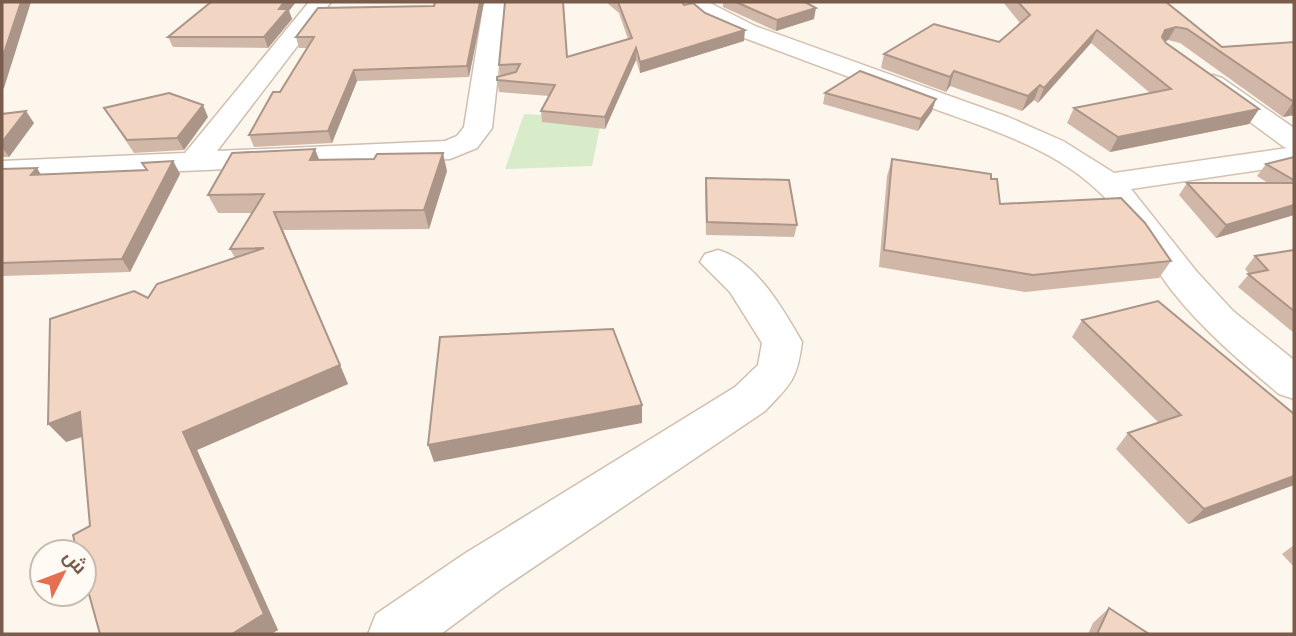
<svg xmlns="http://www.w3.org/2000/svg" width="1296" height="636" font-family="Figtree,Cairo,sans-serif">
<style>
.green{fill:#d8ecc9}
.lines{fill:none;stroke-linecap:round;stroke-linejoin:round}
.street-casing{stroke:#d1beb0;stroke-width:3}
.secondary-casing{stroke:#d6c0b0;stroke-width:3}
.street{fill:#fff;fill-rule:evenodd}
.secondary{fill:#fff;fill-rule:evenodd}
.wall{fill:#d1b7a8}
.shaded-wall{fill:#aa9588}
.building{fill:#f3d5c3;stroke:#aa9588;stroke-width:2}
</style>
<rect width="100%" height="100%" fill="#fdf6ec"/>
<polygon class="green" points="524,114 602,118 592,166 505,169"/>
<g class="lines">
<defs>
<g id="street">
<polygon points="309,2 331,2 217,151 445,141 457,136 464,127 484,2 506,2 492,128 477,148 450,159 2,179 2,161 185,153"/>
<polygon points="1213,75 1222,78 1294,128 1294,150 1284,147 1204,88 1200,83 1204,78"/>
<path d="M718,250C756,261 783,309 802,342C797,380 791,384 765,411L500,590L441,634H368L376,614L464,554L735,387L758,365L762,343L730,292L700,262L705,254Z"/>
</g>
<path id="secondary" d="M683,2H708L755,26L1008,117L1063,141L1114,173L1294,147V165L1131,189L1197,272L1233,311L1294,360V399L1279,394C1241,362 1204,331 1173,292C1147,259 1129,219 1097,190C1052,147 985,128 927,106C864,83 802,59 739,36L705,21Z"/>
</defs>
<use href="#street" class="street-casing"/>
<use href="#secondary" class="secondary-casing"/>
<use href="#street" class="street"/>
<use href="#secondary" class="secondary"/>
</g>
<g class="wall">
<polygon points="484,2 469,77 357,81 332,143 254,147 249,135 280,92 308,48 299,48 296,37 434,6"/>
<polygon points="606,2 682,2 684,5 705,13 744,41 640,73 636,60 605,129 542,122 541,111 549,96 499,92 497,80 500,76 499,65 567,57 628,39 619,13"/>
<polygon points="723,2 805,2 814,19 776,31 723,7"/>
<polygon points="1003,2 1166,2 1222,47 1294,42 1294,115 1283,117 1180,43 1168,40 1165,42 1259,109 1249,124 1110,152 1067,123 1074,108 1150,93 1091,43 1038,103 1034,100 1022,111 950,86 946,92 881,68 884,54 999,42 1020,23"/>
<polygon points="289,11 292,19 268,48 173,47 168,37"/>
<polygon points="825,93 932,111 918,131 823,104"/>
<polygon points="104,108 208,117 184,150 134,153"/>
<polygon points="2,114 34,123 9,157 2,157"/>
<polygon points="1294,157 1294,215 1216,238 1179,195 1187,183 1268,183 1257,176 1266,164"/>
<polygon points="892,159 991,179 1000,204 1171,261 1159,278 1025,292 879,267 887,176"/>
<polygon points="319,160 447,171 429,229 283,230 348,384 197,450 278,630 271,634 100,634 83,437 66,442 235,258 230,249 253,213 218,213 208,195"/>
<polygon points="173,161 180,174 130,272 2,276 2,169 41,174 146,170 142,163"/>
<polygon points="706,178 797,225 794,237 706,235 705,190"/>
<polygon points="1294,250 1294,333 1238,287 1249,274 1245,269 1255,256"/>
<polygon points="1082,320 1294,485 1188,524 1116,449 1128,433 1159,423 1072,337"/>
<polygon points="1294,545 1294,567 1282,554"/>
<polygon points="1109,608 1149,634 1088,634 1093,623"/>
</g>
<g class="shaded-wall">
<polygon points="21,2 31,2 4,88 2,89 2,59"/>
<polygon points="284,2 296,2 289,11 292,19 268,48 264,37 279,9"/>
<polygon points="480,2 484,2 469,77 467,66"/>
<polygon points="816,8 814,19 776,31 777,20"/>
<polygon points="1176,27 1168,40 1158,44 1165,30"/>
<polygon points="745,30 744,41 640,73 640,62"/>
<polygon points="1097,30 1091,43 1038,103 1044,88"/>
<polygon points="636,48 636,60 605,129 605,117"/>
<polygon points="354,70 357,81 332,143 328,131"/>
<polygon points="954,71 950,86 946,92 950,77"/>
<polygon points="1040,85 1034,100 1022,111 1028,96"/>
<polygon points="936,99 932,111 918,131 921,119"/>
<polygon points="1293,102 1294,102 1294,115 1283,117"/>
<polygon points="203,105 208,117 184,150 177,138"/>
<polygon points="1259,109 1249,124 1110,152 1118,137"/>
<polygon points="26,111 34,123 9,157 2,147 2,142"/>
<polygon points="315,149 322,167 310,160"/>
<polygon points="443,153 447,171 429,229 424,210"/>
<polygon points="173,161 180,174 130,272 122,259"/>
<polygon points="37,168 45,181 31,175"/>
<polygon points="1294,205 1294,215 1216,238 1226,225"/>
<polygon points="283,230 348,384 197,450 278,630 271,634 232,634 183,432"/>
<polygon points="642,405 642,423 434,462 428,445"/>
<polygon points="80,412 98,431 66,442 48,424"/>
<polygon points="1294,476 1294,485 1188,524 1204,509"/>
</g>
<g class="building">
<polygon points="2,2 21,2 2,59"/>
<polygon points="211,2 284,2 279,9 288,9 264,37 168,37"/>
<polygon points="435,2 480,2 467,66 354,70 328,131 249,135 273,92 280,92 314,37 296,37 318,8 434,6"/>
<polygon points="505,2 563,2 567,57 632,38 618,2 682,2 684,5 693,3 705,13 745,30 640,62 636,48 605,117 541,111 555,85 497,80 497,77 516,72 520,64 499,65"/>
<polygon points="736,2 805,2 816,8 777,20"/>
<polygon points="1018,2 1166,2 1222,47 1294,42 1294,102 1187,29 1176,27 1165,30 1162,37 1166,43 1259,109 1118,137 1074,108 1171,89 1097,30 1044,88 1040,85 1028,96 954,71 950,77 884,54 934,24 999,42 1030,15"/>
<polygon points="860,71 936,99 921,119 825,93"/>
<polygon points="169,93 203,105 177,138 127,140 104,108"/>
<polygon points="26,111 2,142 2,114"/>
<polygon points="315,149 310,160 374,159 377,154 443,153 424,210 274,212 340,365 183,432 264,614 232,634 100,634 84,576 84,552 77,552 73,535 90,526 80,412 48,424 50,319 134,291 148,298 157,284 264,248 230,249 264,194 208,195 232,153"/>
<polygon points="1294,157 1294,180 1266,164"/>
<polygon points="892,159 991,174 991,179 997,179 1000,204 1121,198 1145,223 1171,261 1033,275 884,250"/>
<polygon points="173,161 122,259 2,263 2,169 37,168 31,175 147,170 142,163"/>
<polygon points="706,178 789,180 797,225 707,222"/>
<polygon points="1187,183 1294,183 1294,205 1226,225"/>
<polygon points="1294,250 1294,311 1248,274 1268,270 1255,256"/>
<polygon points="1158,301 1294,414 1294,476 1204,509 1128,433 1181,415 1082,320"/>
<polygon points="613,329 642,405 428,445 440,337"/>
<polygon points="1109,608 1149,634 1097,634"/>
</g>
<rect width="1296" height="636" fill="none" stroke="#7a5c4d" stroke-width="7"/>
<g transform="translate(63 573) rotate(48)"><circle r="33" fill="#fffaf3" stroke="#cabbb1" stroke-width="2"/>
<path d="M0-5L12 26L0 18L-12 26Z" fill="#e76f51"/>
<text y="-10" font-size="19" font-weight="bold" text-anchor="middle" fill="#7a5c4d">ش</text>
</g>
</svg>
